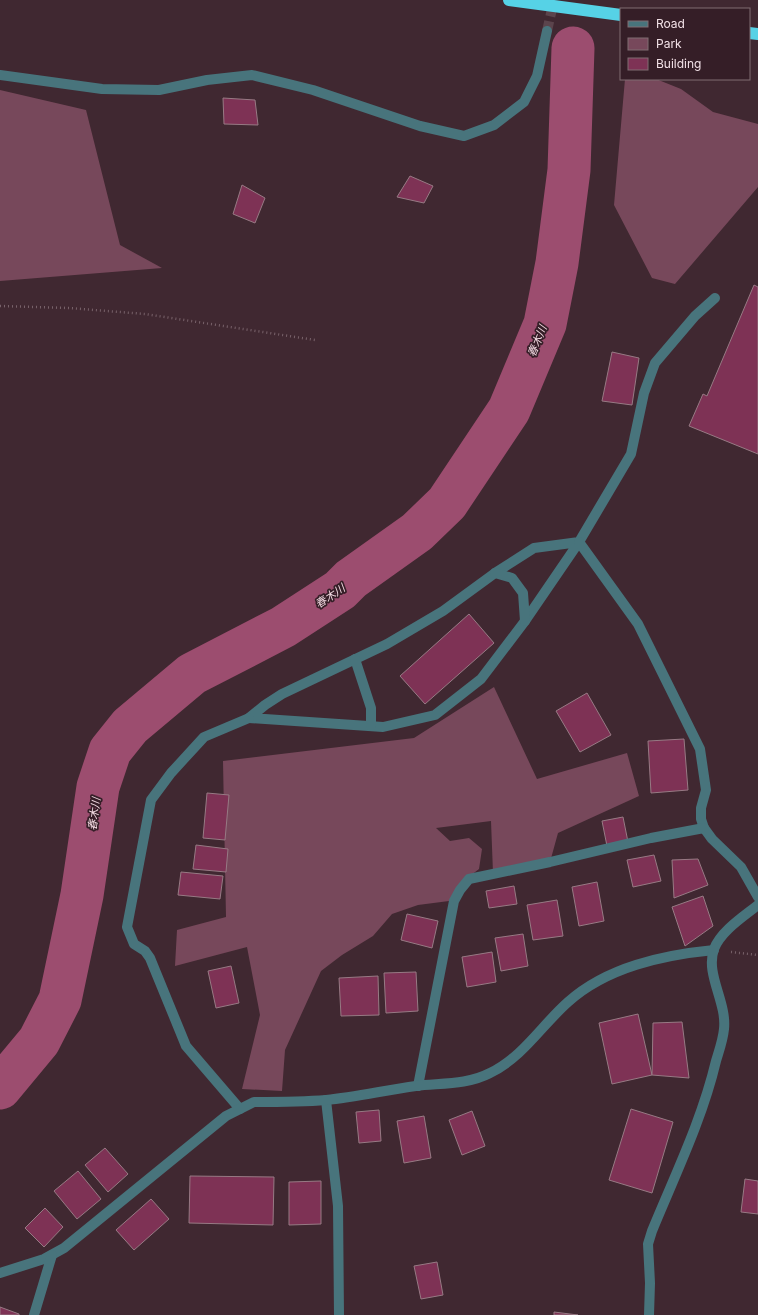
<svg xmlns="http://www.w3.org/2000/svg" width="758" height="1315" font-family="Inter,'Noto Sans JP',sans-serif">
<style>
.green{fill:#77485b}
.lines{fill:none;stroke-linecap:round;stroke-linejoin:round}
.river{stroke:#9c4d6f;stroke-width:43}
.building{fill:#7e3255;stroke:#977a84}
.minor-tunnel{stroke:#5b444c;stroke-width:10;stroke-dasharray:10 5;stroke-linecap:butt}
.path{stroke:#78626a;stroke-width:2.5;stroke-dasharray:1 3;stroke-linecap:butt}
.minor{stroke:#48747c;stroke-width:10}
.motorway{stroke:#56d2e6;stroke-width:12}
.labels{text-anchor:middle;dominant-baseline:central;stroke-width:3.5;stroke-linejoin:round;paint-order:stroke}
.water-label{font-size:11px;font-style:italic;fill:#f3dbe3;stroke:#351e27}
</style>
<rect width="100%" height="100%" fill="#402831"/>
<g class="green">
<polygon points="625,79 656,79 681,89 713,112 758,124 758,187 675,284 652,278 614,205"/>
<polygon points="0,90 86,110 120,245 162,268 0,281"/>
<polygon points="494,687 537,779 627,753 639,796 558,833 550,862 493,873 491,821 436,828 450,841 469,838 482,849 479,869 462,882 449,901 418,905 392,914 373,936 342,955 321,971 285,1050 282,1091 242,1089 260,1015 247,947 175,966 177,930 226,917 223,761 414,738"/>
</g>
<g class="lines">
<polyline class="river" points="0,1088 39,1041 60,1000 82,895 98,787 110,751 130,726 192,674 283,627 340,590 351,579 417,532 447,503 509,410 545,324 557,263 569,170 573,48"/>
</g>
<g class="building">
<polygon points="223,98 255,100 258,125 224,124"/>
<polygon points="410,176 433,186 424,203 397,197"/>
<polygon points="242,185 265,198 255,223 233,214"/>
<polygon points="754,285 758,287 758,454 689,426 703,394 707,396"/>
<polygon points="612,352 639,358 632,405 602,401"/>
<polygon points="469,614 494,643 425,704 400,676"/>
<polygon points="587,693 611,735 580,752 556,711"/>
<polygon points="684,739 688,790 651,793 648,741"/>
<polygon points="207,793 229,795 225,840 203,838"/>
<polygon points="623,817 628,842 607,846 602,821"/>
<polygon points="196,845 228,849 226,872 193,869"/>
<polygon points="654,855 661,881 633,887 627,860"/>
<polygon points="698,859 708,885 674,898 672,860"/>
<polygon points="181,872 223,876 220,899 178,895"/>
<polygon points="597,882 604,921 579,926 572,887"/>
<polygon points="514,886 517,904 489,908 486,891"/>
<polygon points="703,896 713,926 685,946 672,907"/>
<polygon points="557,900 563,936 533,940 527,905"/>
<polygon points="407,914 438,921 432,948 401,940"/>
<polygon points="523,934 528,966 501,971 495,938"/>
<polygon points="492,952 496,982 467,987 462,957"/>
<polygon points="231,966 239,1003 216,1008 208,971"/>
<polygon points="416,972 418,1011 386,1013 384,973"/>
<polygon points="378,976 379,1015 341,1016 339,978"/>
<polygon points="638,1014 652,1075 612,1084 599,1023"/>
<polygon points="682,1022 689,1078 652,1075 653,1023"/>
<polygon points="631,1109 673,1122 652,1193 609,1180"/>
<polygon points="379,1110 381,1141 359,1143 356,1112"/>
<polygon points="472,1111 485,1146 462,1155 449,1120"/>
<polygon points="424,1116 431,1158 404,1163 397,1121"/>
<polygon points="105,1148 128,1174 108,1192 85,1165"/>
<polygon points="78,1171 101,1199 77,1219 54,1191"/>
<polygon points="190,1176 274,1177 273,1225 189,1223"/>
<polygon points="745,1179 758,1181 758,1214 741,1212"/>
<polygon points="321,1181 321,1224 289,1225 289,1182"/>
<polygon points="151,1199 169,1219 134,1250 116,1230"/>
<polygon points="45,1208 63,1227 44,1247 25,1228"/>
<polygon points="437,1262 443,1295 421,1299 414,1266"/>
<polygon points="0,1307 19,1314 19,1315 0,1315"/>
<polygon points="554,1312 578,1315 554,1315"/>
</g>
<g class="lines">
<polyline class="minor-tunnel" points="547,31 554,0"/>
<g class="path">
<polyline points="0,306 69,308 145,314 315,340"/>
<polyline points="731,952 758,955"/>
</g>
<g class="minor">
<polyline points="0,75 102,89 159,90 207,80 252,75 313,90 420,126 464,136 494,125 524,102 537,76 547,31"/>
<polyline points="579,542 534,548 495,573 443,611 387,644 282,694 265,705 249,718 383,727 435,715 481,679 525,621 579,542 631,454 644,393 655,363 695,316 715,298"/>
<polyline points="579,542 638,624 700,749 706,790 701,808 701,819 704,828"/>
<polyline points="495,573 512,578 523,593 525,621"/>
<polyline points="355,659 371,708 371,726"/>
<polyline points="418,1086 454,901 460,890 469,879 550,862 651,838 704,828 712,839 741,867 758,897"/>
<polyline points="326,1100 338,1206 339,1315"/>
<polyline points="240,1109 186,1046 150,958 145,951 134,944 127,927 151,800 171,773 204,737 249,718"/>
<path d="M0,1273L44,1259L64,1248L226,1116L254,1102C278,1102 302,1102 326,1100C356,1097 386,1090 416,1086C441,1083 467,1085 490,1073C523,1057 541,1026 568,1002C607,967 663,955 714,950"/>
<polyline points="34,1315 52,1255"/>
<path d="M649,1315L650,1283L648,1244L652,1231C675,1175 702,1120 716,1061C719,1051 723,1040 724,1029C727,1002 705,974 714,949C721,931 743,917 758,905"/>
</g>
<g class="motorway">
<polyline points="509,0 621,15"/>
<polyline points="749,33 758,34"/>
</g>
</g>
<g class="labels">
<g class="water-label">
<text transform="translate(537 341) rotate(-68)">春木川</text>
<text transform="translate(330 596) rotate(-34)">春木川</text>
<text transform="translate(94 814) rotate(-82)">春木川</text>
</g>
</g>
<rect x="620" y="8" width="130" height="72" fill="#351e27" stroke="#806c73"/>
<rect x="628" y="21" width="20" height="6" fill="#48747c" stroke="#806c73"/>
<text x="656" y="28" font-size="12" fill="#f1e0e6">Road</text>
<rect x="628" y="38" width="20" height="12" fill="#77485b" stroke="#806c73"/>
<text x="656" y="48" font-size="12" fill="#f1e0e6">Park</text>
<rect x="628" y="58" width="20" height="12" fill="#7e3255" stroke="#806c73"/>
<text x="656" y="68" font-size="12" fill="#f1e0e6">Building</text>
</svg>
